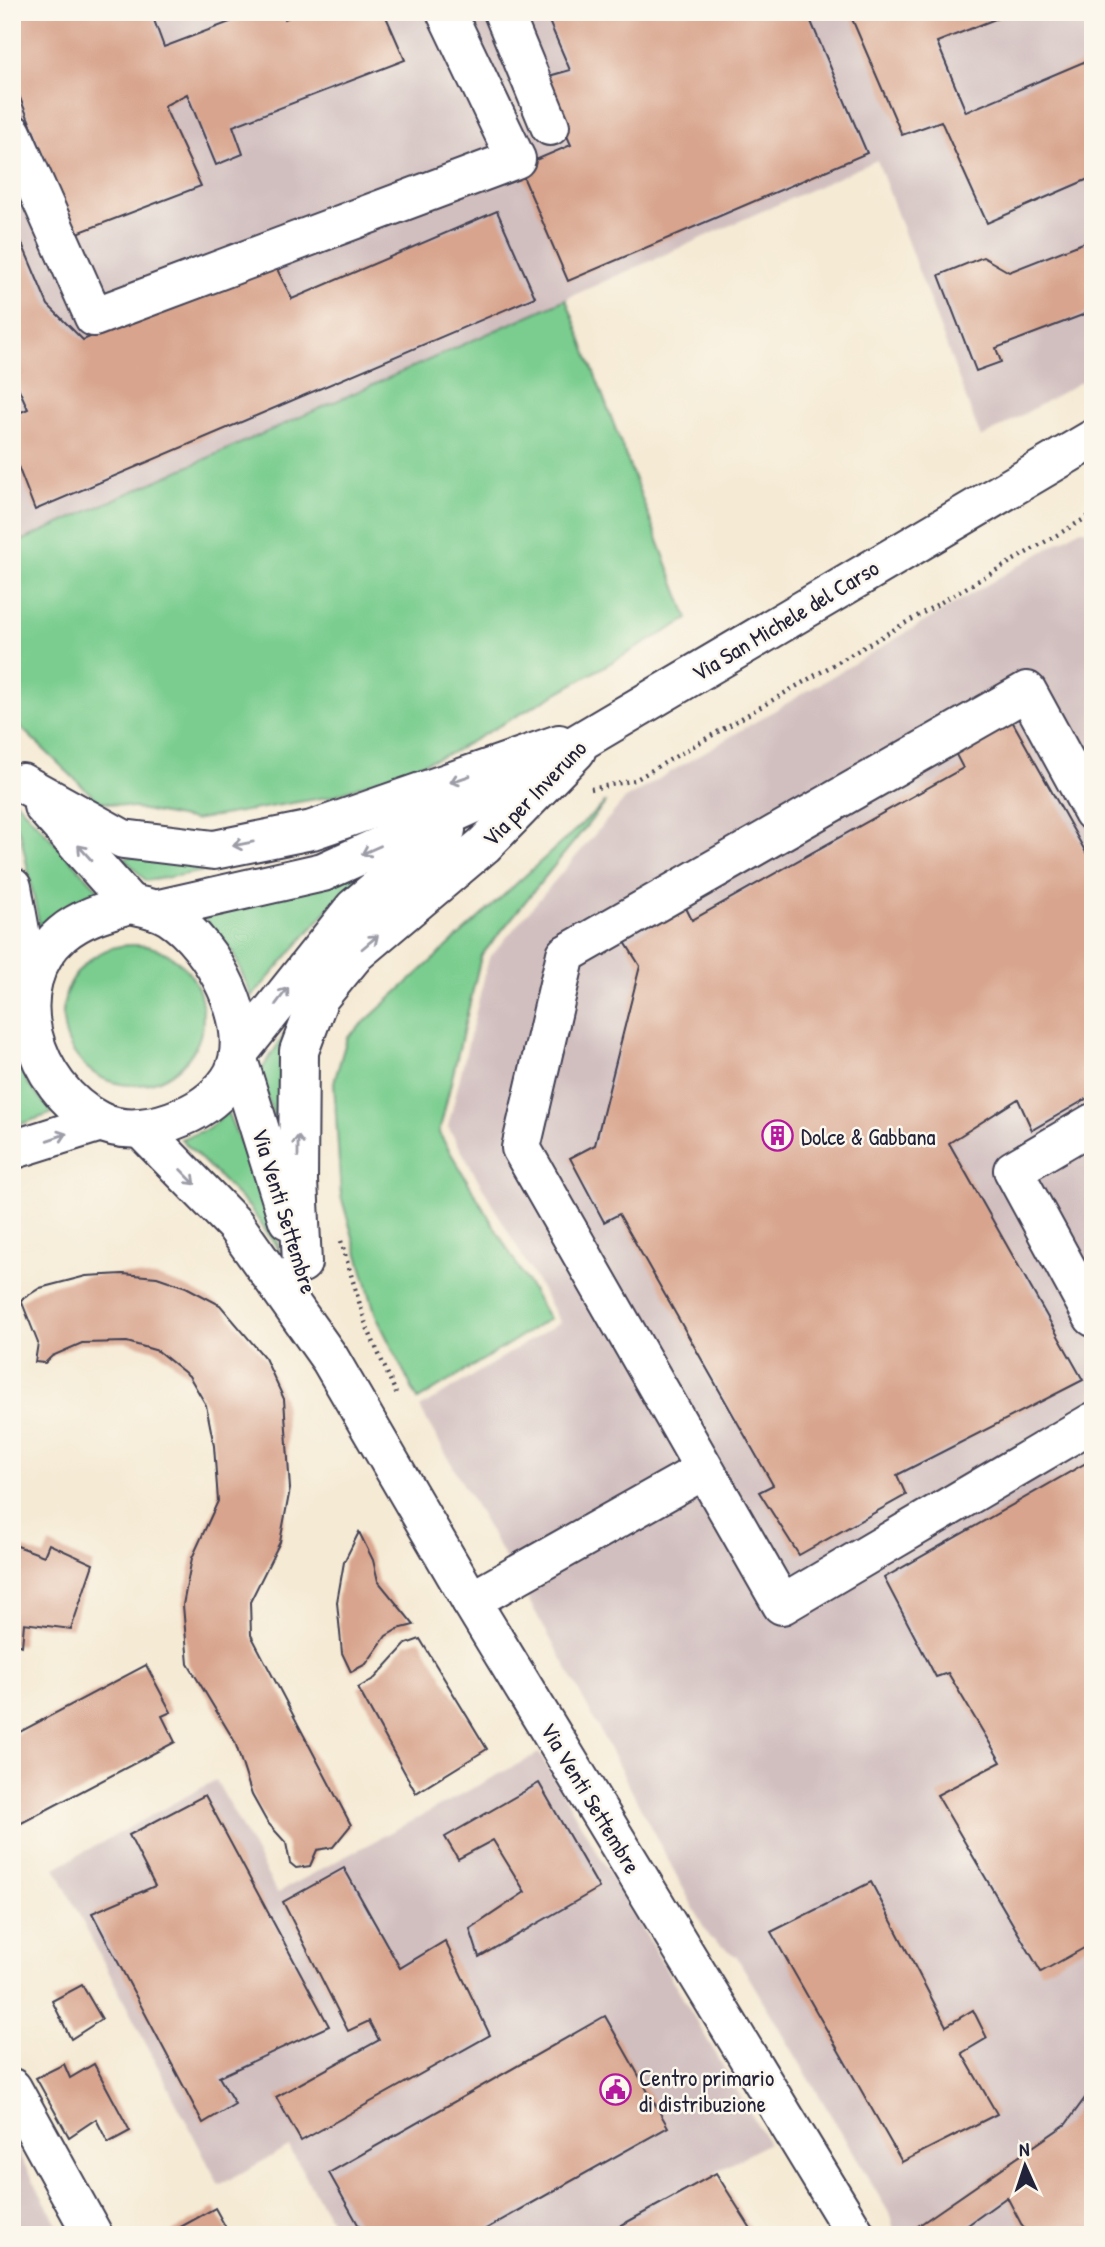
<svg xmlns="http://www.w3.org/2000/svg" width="1105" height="2247" font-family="'Patrick Hand',sans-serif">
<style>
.industrial{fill:#d1bfbf}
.green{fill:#7acd8f;stroke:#4e7865;stroke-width:2}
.building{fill:#d8a48d}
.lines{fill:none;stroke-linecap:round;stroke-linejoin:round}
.minor-casing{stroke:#424052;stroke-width:42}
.major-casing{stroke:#424052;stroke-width:42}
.path{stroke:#424052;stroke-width:4.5;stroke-dasharray:2 5;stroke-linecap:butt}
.minor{stroke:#fff;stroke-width:38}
.major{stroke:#fff;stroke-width:38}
.oneway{stroke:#9c9ca7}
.labels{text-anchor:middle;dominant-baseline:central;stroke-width:5;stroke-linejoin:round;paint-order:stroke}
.street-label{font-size:23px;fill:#22223b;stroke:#fbf7ec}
.poi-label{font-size:23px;fill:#22223b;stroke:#fbf7ec;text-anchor:start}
</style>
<rect width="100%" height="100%" fill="#fbf7ec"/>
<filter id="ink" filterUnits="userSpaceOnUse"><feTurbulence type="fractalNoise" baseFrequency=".0143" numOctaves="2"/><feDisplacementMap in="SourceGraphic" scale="14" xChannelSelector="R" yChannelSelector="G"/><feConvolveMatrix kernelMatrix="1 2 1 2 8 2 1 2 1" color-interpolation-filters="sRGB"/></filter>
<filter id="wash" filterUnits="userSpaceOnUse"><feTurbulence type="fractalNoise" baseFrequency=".00686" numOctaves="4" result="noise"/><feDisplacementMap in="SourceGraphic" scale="28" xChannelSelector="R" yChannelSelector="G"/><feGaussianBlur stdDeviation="1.57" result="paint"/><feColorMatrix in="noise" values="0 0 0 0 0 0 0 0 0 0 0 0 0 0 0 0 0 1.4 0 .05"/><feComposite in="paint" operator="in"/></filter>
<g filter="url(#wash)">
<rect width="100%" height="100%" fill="#f5ead4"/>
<g class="industrial">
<polygon points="12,12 1093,12 1093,375 981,438 877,160 12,545"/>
<polygon points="1081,529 1093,534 1093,2235 896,2235 889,2213 737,1957 709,1937 563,1661 420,1408 560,1322 448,1127 489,958 625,799"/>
<polygon points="539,1753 768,2143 605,2235 339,2235 289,2147 219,2185 55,1868 216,1780 277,1893"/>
<polygon points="12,2142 63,2235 12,2235"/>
</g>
<g class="green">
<polygon points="566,299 688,619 451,753 333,796 194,820 98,801 12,719 12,545"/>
<polygon points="12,797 99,890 72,902 40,928 21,836 12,817"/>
<polygon points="606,802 481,956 439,1133 549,1319 418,1400 376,1316 341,1196 334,1082 347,1038"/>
<polygon points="393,819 318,852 146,881 124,858"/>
<polygon points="379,866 337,899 252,997 233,952 202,916"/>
<circle cx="133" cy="1015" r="70"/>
<polygon points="290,1026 281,1056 279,1134 260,1072"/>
<polygon points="14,1037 27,1083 53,1113 12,1127"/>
<polygon points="227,1112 247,1157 281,1253 250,1208 181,1139 208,1129"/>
</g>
<g id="blocks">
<g class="building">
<polygon points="12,12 151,12 164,47 238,19 235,12 282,12 285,19 300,12 384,12 405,60 233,126 243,154 216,165 187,94 164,106 201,186 75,234 12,78"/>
<polygon points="545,12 807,12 867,153 568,281 519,167 571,145 542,78 570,70"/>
<polygon points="849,12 1013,12 937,42 966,112 1093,58 1093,177 987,223 941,121 902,135"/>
<polygon points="497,211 535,297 35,510 12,451 12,416 28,409 12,374 12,220 48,305 83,340 272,259 292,299"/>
<polygon points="1093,239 1093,311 996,348 1001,362 976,371 939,275 983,257 1009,272"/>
<polygon points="1011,719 1093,865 1093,1095 1032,1130 1018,1099 949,1143 1083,1380 897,1475 906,1495 799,1555 759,1492 773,1485 619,1214 604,1222 570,1158 595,1145 640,966 625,942 685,906 692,920 963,768 953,749"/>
<polygon points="123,1274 157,1277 186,1287 220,1305 265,1358 284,1399 290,1489 280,1542 250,1602 251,1635 351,1825 333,1847 317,1850 310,1866 296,1868 290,1863 286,1843 267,1822 252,1795 235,1742 188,1664 183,1605 192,1558 218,1501 214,1446 206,1405 189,1376 158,1351 127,1342 82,1343 52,1356 45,1363 35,1362 38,1343 21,1300 40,1288 86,1276"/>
<polygon points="1093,1459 1093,1943 1041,1972 937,1795 1001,1762 948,1673 936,1677 884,1578"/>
<polygon points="359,1532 373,1560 378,1581 414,1625 398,1629 386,1636 366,1664 351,1672 342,1653 337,1602 344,1562"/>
<polygon points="12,1544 44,1556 49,1544 93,1564 71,1629 24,1623 22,1646 12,1643"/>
<polygon points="420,1639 487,1749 416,1793 358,1688 375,1678 406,1644"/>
<polygon points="146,1665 171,1712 162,1716 175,1742 12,1828 12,1736"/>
<polygon points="539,1783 599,1888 479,1957 470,1929 525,1892 493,1840 458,1859 445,1837"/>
<polygon points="205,1795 329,2026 219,2077 235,2104 203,2123 92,1913 155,1886 129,1835"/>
<polygon points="344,1868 400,1968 445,1941 490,2035 301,2141 276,2097 379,2040 369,2021 348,2031 283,1902"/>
<polygon points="871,1882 946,2026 973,2010 987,2038 962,2053 997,2114 902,2162 771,1932"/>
<polygon points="82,1985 102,2019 71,2039 52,2001"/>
<polygon points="605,2016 668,2127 475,2235 364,2235 329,2173"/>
<polygon points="64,2064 70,2078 94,2064 130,2131 108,2143 96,2119 69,2137 36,2078"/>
<polygon points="1093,2087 1093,2235 1027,2235 1007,2197 954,2235 918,2235 915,2228 1066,2124"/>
<polygon points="716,2173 755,2235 625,2235 620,2226"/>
<polygon points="215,2208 230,2235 166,2235"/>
</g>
</g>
</g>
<g filter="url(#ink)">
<use href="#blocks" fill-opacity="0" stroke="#424052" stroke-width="2"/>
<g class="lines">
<defs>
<g id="minor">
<polyline points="503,12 550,126"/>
<polyline points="12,133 94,317 516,159 446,12"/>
<polyline points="22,783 123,839 214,850 312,830 559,744"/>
<polyline points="43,806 130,904"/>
<polyline points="1093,812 1027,691 566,954 521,1148 782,1605 1093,1422"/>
<polyline points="12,887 30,986"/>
<polyline points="239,1063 288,1220"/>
<polyline points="1093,1123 1013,1170 1093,1317"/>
<polyline points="140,1128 235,1225 330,1359 471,1601 856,2235"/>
<polyline points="302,1263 298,1181 299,1051 319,998 356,953 484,845 576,751"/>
<polyline points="471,1601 704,1470"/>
<polyline points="12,2088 93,2235"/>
</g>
<g id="major">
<path d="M130,904C144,907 158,909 170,917C212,944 257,1026 233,1074C222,1094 202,1109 182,1117C157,1128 124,1134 99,1121C33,1087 1,987 62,934C82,917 106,911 130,904Z"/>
<polyline points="155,910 323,872 478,802 1093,439"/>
<polyline points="241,1050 354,908 446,830"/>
<polyline points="12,1150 101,1122"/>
</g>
</defs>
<use href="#minor" class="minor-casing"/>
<use href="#major" class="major-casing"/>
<g class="path">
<polyline points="591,789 635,780 1093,514"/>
<polyline points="341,1241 366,1325 396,1393"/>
</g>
<use href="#minor" class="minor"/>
<use href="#major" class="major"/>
</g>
<defs><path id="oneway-shaft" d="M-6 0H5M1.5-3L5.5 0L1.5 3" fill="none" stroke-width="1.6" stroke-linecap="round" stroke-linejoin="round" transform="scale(1.75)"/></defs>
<g class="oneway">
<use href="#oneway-shaft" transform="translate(460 779) rotate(161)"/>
<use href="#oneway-shaft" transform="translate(243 844) rotate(169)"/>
<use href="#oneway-shaft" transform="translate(371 850) rotate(156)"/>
<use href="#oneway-shaft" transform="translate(85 853) rotate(-132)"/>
<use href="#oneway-shaft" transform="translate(370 942) rotate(-40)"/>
<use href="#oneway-shaft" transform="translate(282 996) rotate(-53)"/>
<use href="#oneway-shaft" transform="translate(57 1137) rotate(-19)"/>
<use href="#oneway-shaft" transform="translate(298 1146) rotate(-90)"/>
<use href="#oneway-shaft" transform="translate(188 1177) rotate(45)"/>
</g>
</g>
<defs>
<symbol id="building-ring" viewBox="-11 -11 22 22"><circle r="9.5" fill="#fbf7ec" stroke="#b5179e" stroke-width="1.5"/><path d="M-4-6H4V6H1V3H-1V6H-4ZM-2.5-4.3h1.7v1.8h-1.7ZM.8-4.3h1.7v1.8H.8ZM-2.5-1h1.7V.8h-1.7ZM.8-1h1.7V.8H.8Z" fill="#b5179e"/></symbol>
<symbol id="civic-ring" viewBox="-11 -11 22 22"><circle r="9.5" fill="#fbf7ec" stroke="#b5179e" stroke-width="1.5"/><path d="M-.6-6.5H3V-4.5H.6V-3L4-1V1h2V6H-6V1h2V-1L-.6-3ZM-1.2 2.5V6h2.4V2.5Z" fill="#b5179e"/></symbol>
</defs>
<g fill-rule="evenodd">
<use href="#building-ring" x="760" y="1118" width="35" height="35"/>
<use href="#civic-ring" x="598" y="2072" width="35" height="35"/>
</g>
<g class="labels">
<g class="street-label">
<text transform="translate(785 620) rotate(-31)">Via San Michele del Carso</text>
<text transform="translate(534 793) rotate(-46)">Via per Inveruno</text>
<text transform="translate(285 1211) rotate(73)">Via Venti Settembre</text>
<text transform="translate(591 1798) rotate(59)">Via Venti Settembre</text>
</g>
<g class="poi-label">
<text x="801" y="1136">Dolce &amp; Gabbana</text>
<text x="639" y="2077">Centro primario<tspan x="639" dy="26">di distribuzione</tspan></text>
</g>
</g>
<rect width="1105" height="2247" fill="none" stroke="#fbf7ec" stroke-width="42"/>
<g transform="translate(1025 2166) rotate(357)" stroke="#fbf7ec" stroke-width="5" paint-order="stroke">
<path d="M0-5L12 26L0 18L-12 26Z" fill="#22223b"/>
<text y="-10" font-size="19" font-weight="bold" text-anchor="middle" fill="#22223b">N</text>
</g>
</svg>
